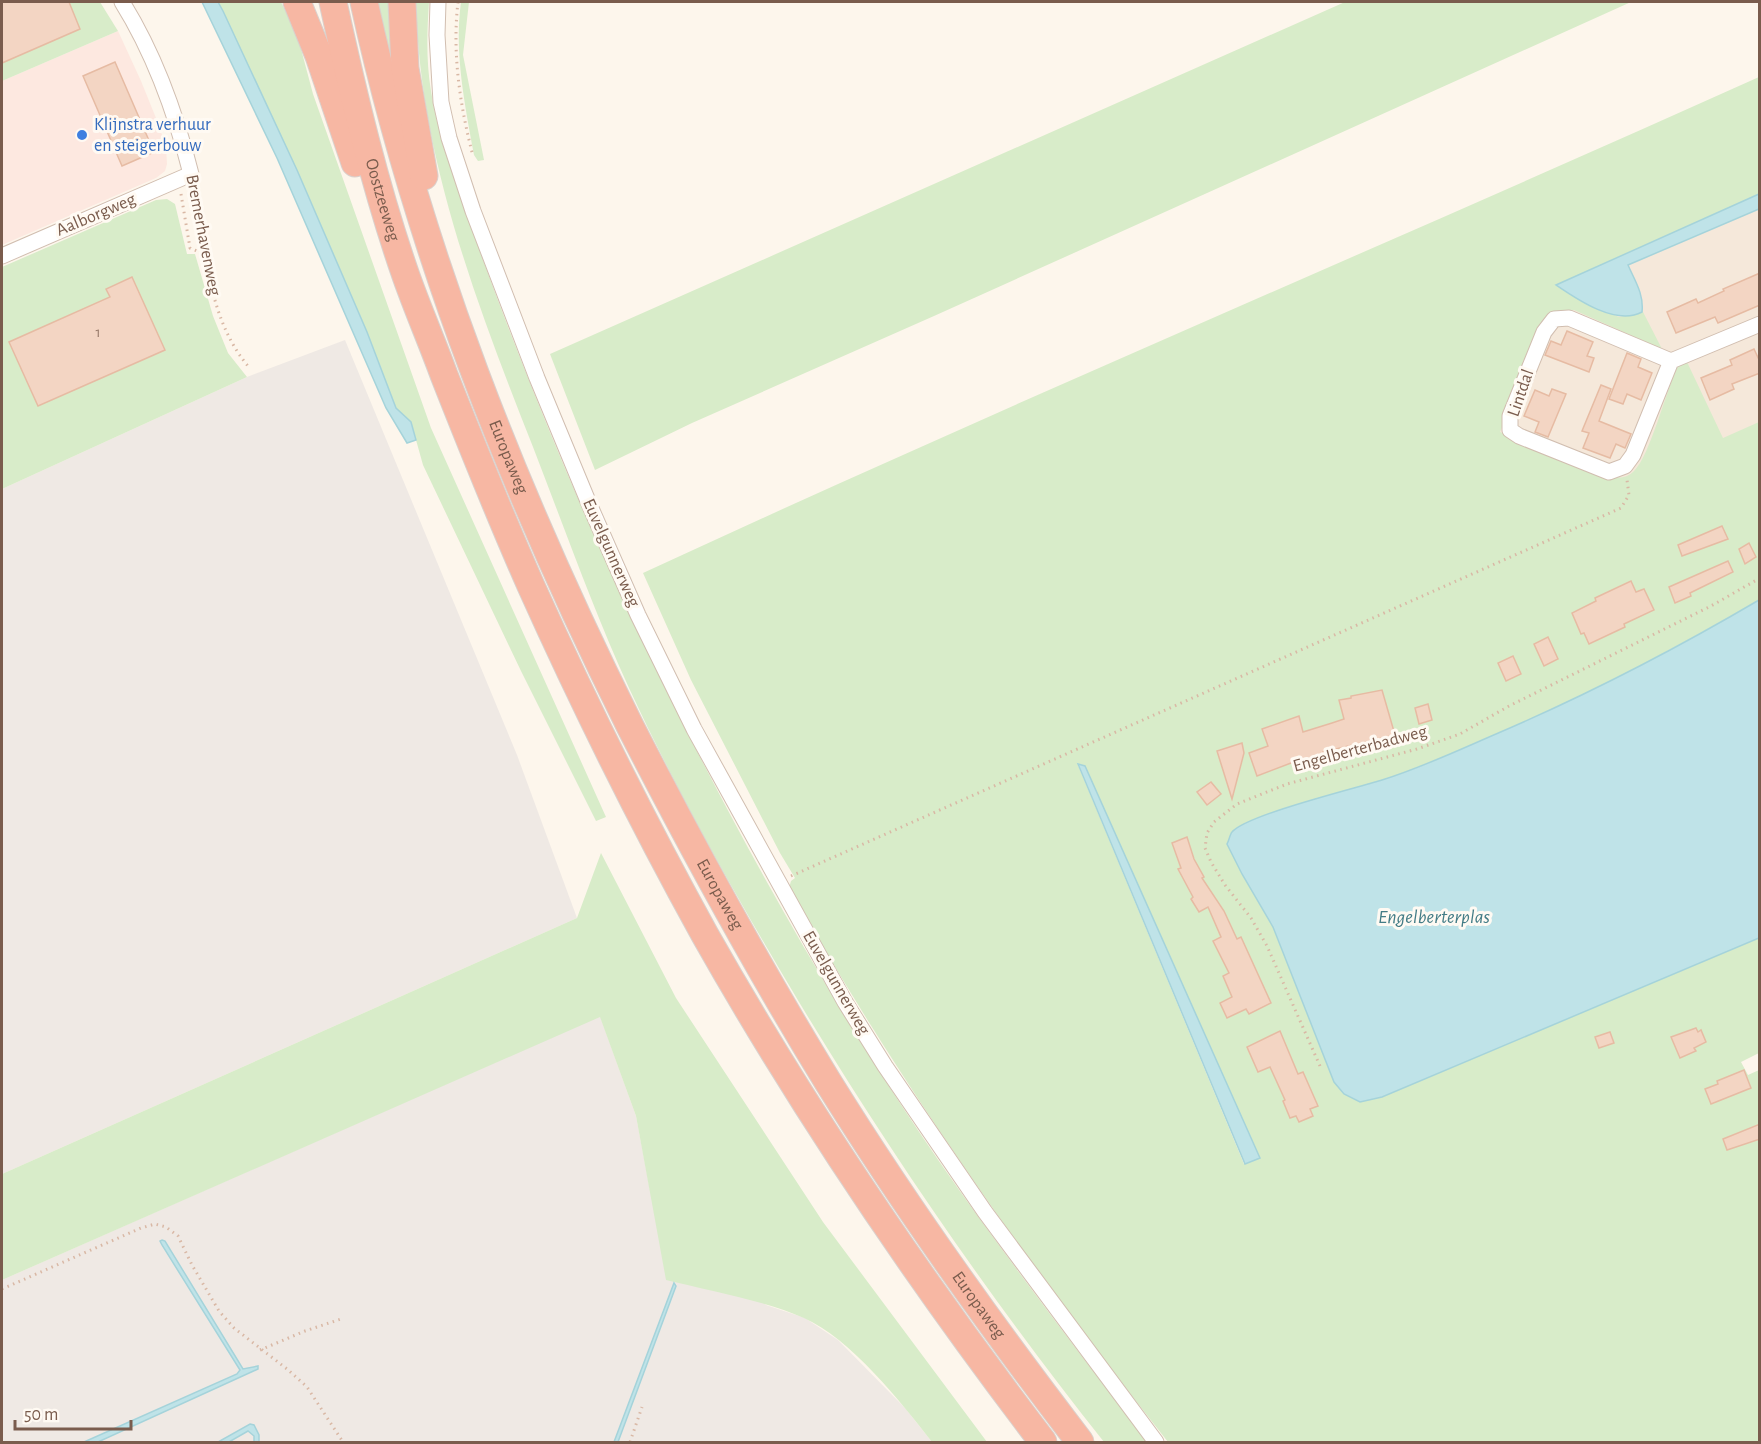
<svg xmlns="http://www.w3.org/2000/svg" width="1761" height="1444" font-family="'Alegreya Sans',sans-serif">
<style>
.residential{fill:#f5e8da}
.commercial{fill:#fde8e0}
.industrial{fill:#efe9e4}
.green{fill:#d8ecc9;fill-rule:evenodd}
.water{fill:#bfe3e8;stroke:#a5d3da;stroke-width:1.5}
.building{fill:#f3d5c3;stroke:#e6bba3;stroke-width:1.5}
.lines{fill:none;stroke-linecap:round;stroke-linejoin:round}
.minor-casing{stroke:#d1beb0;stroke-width:17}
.motorway-casing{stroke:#dad1cd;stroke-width:29}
.path{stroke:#d9b8a5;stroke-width:3;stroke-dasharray:1.5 4.5;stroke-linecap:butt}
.minor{stroke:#fff;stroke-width:15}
.motorway{stroke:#f7b7a3;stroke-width:27}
.shop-dot{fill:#3f7fe0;stroke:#fffaf3;stroke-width:2}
.labels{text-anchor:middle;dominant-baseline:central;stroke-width:6;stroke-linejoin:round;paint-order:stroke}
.number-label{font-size:15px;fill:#987a6a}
.shop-label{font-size:18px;fill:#366cbe;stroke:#fffaf3;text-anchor:start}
.street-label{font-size:18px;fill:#7a5c4d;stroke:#fffaf3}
.water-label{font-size:20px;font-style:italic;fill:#437c86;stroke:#fffaf3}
</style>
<rect width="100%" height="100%" fill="#fdf6ec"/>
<polygon class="residential" points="1759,171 1759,537 1473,444 1518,283"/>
<polygon class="commercial" points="118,31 141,81 158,123 166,147 167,164 165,171 156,178 2,245 2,81"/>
<g class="industrial">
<polygon points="345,340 517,755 577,918 2,1174 2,489 247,377"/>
<polygon points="600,1016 636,1116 650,1190 766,1305 805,1318 838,1340 905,1408 932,1442 2,1442 2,1280"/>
</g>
<g class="green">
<polygon points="2,2 100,2 118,31 2,81"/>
<polygon points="218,2 281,2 297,34 313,94 431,428 606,817 596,821 521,671 423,465 411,422 396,408 367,332 297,170"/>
<polygon points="373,2 396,2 408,121"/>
<path d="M416,2H429C427,32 426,61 431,91C437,132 452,171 465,209C482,258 500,307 519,355C613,596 729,830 866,1050C951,1187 1050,1314 1147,1442H1104C992,1301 892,1156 799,1002C738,900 679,796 629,688C593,609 564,527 533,447C477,305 419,155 416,2Z"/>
<path d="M461,2H469L463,55L484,160L478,161L474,155C465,105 454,53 461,2Z"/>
<polygon points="1345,2 1631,2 934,316 692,423 595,470 550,354"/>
<path d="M1759,77V194L1557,285L1586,303L1619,317L1642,312V310L1662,349L1574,310L1555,312L1546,321L1500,432L1612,477C1620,478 1627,478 1634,471C1650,456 1666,390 1678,366L1687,362L1723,438L1759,422V600C1651,662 1542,719 1426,764C1367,788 1304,801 1245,823L1242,874L1273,927L1334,1082L1360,1102L1382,1097L1759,938V1053L1741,1062L1748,1075L1759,1070V1442H1168C1029,1266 899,1083 789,888L791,881L795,878L780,853L691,680L643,573C1012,402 1388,244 1759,77ZM1078,765L1085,766L1259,1158L1244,1164Z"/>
<polygon points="167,199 175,204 187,254 195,254 213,316 228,353 247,377 2,489 2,267 156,200"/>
<path d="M601,853L676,998L823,1222L987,1442H932C901,1402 851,1339 804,1318C763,1300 710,1291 666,1280L636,1116L600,1017L2,1280V1174L577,918Z"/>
</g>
<g class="water">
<polygon points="202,2 218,2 223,11 297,170 367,332 396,408 411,422 416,440 407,443 386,408 277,158"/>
<path d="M1759,194V209L1628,265C1635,281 1644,294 1642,312C1616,326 1578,300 1556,285Z"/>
<path d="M1759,600V938L1382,1097L1360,1102L1344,1094L1334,1082L1273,927L1242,874L1227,844C1229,841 1230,834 1232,832C1246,815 1356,788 1382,780C1421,768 1459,750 1496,734C1587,695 1674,650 1759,600Z"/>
<polygon points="1078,764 1085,766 1260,1158 1245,1164"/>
<polygon points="162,1240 165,1241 243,1369 258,1366 258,1369 98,1442 84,1442 237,1374 240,1370 162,1245 160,1241"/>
<polygon points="674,1283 676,1286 618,1442 614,1442"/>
<polygon points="250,1424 254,1425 259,1435 259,1442 254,1442 254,1436 248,1431 229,1442 218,1442"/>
</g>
<g class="building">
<polygon points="2,2 69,2 80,29 2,63"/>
<polygon points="115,62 154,152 122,166 83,76"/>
<polygon points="1760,273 1760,305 1718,323 1715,317 1676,333 1667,312 1696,299 1698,303 1724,291 1723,289"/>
<polygon points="132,277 165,350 38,406 9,342 110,297 106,289"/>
<polygon points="1567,331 1593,342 1587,356 1594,358 1589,372 1545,355 1551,341 1561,345"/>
<polygon points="1754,349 1760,362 1760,373 1732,384 1734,389 1710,400 1701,378 1732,365 1730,360"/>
<polygon points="1627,353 1641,359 1638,367 1652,373 1641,400 1627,394 1623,404 1609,399"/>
<polygon points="1601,385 1611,389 1599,421 1631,434 1625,448 1616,444 1610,458 1583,448 1589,433 1582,431"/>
<polygon points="1552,389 1566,394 1548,437 1535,432 1539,422 1524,416 1535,390 1549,396"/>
<polygon points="1722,526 1728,539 1682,556 1678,545"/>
<polygon points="1749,543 1756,557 1745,564 1739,549"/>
<polygon points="1728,561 1733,572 1690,593 1691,596 1675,603 1669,587"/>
<polygon points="1631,581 1636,592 1644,589 1654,610 1624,624 1625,627 1589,644 1584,633 1581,634 1572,613 1596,601 1595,598"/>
<polygon points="1548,637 1558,659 1544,666 1534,644"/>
<polygon points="1513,656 1521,674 1506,681 1498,663"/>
<polygon points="1382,690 1395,735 1323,752 1324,754 1291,763 1257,776 1249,753 1268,746 1262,729 1299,716 1303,732 1332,723 1344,719 1339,700 1351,698 1351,696"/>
<polygon points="1428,704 1432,720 1419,724 1415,708"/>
<polygon points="1242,743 1244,753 1232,799 1217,751"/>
<polygon points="1211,782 1221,794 1207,805 1197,792"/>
<polygon points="1187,837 1194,859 1204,877 1202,878 1224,911 1237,939 1241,937 1271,1003 1249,1014 1246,1009 1227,1018 1220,1003 1232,997 1223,976 1229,973 1213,941 1221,937 1208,907 1199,912 1191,899 1193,897 1178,869 1181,868 1172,843"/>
<polygon points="1696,1028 1698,1032 1701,1030 1706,1042 1694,1048 1696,1051 1680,1058 1671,1037"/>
<polygon points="1280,1031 1298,1074 1303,1072 1318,1106 1310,1109 1313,1116 1299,1122 1296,1116 1290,1118 1283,1101 1285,1100 1270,1067 1258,1072 1247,1047"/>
<polygon points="1610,1032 1614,1043 1599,1048 1595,1037"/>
<polygon points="1744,1070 1751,1088 1711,1104 1705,1089 1718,1084 1717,1081"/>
<polygon points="1760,1124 1760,1139 1727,1150 1723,1139"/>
</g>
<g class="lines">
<defs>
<g id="minor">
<polyline points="438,2 437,35 441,102 449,138 473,211 537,378 590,506 638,615 694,729 845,1002 885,1066 985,1212 1156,1442"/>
<path d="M2,256L191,174C176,114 155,55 122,2"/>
<polyline points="1671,361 1569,318 1554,319 1544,332 1510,416 1510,430 1519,436 1609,472 1625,466 1633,455 1671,361 1760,324"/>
</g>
<g id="motorway">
<polyline points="297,2 319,56 355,163"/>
<path id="s1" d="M333,2C353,94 375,187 406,276C418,310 432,342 444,375C472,446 500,516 531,586C584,704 642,821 705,935C805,1112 920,1281 1043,1442"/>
<path id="s2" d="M364,2C419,254 515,495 630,726C692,847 757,966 828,1082C905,1206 991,1326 1080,1442"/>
<polyline points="402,2 405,68 424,176"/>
</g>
</defs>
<use href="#minor" class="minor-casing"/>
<use href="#motorway" class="motorway-casing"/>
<g class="path">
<path d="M458,2C452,53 460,106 473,156"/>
<path d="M194,188C206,248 207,317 248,366"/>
<polyline points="181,194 190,248 204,254"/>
<polyline points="791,876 1621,508 1629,495 1627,480"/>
<polyline points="1320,1066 1267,946 1251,918 1225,885 1211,862 1205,848 1207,833 1214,822 1237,804 1287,784 1417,749 1460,734 1509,706 1711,606 1760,578"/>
<polyline points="2,1289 141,1228 155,1224 166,1227 178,1236 192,1265 219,1311 234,1328 287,1369 307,1387 343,1442"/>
<polyline points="260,1350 305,1331 344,1318"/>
<polyline points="630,1442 642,1407"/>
</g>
<use href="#minor" class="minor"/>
<use href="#motorway" class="motorway"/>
</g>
<circle class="shop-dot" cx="82" cy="135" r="6"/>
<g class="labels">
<g class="number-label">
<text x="98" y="332">1</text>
</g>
<g class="shop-label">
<text x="94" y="125">Klijnstra verhuur<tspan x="94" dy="21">en steigerbouw</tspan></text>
</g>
<g class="street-label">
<text stroke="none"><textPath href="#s1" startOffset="204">Oostzeeweg</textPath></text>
<text transform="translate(96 215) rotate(-23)">Aalborgweg</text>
<text transform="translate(203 235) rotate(79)">Bremerhavenweg</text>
<text transform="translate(1521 393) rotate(-71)">Lintdal</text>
<text stroke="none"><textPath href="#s2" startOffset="478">Europaweg</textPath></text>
<text transform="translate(611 553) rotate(66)">Euvelgunnerweg</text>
<text transform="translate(1360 749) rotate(-15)">Engelberterbadweg</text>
<text stroke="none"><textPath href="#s2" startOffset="964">Europaweg</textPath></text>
<text transform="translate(836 983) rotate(60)">Euvelgunnerweg</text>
<text stroke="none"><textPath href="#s2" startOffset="1450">Europaweg</textPath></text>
</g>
<g class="water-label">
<text x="1434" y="917">Engelberterplas</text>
</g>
</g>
<rect width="1761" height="1444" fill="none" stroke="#7a5c4d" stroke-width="6"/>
<path d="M15 1420v9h116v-9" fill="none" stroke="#7a5c4d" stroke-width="3"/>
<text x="24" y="1420" font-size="18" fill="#7a5c4d" stroke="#fffaf3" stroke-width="4.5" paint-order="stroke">50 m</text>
</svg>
